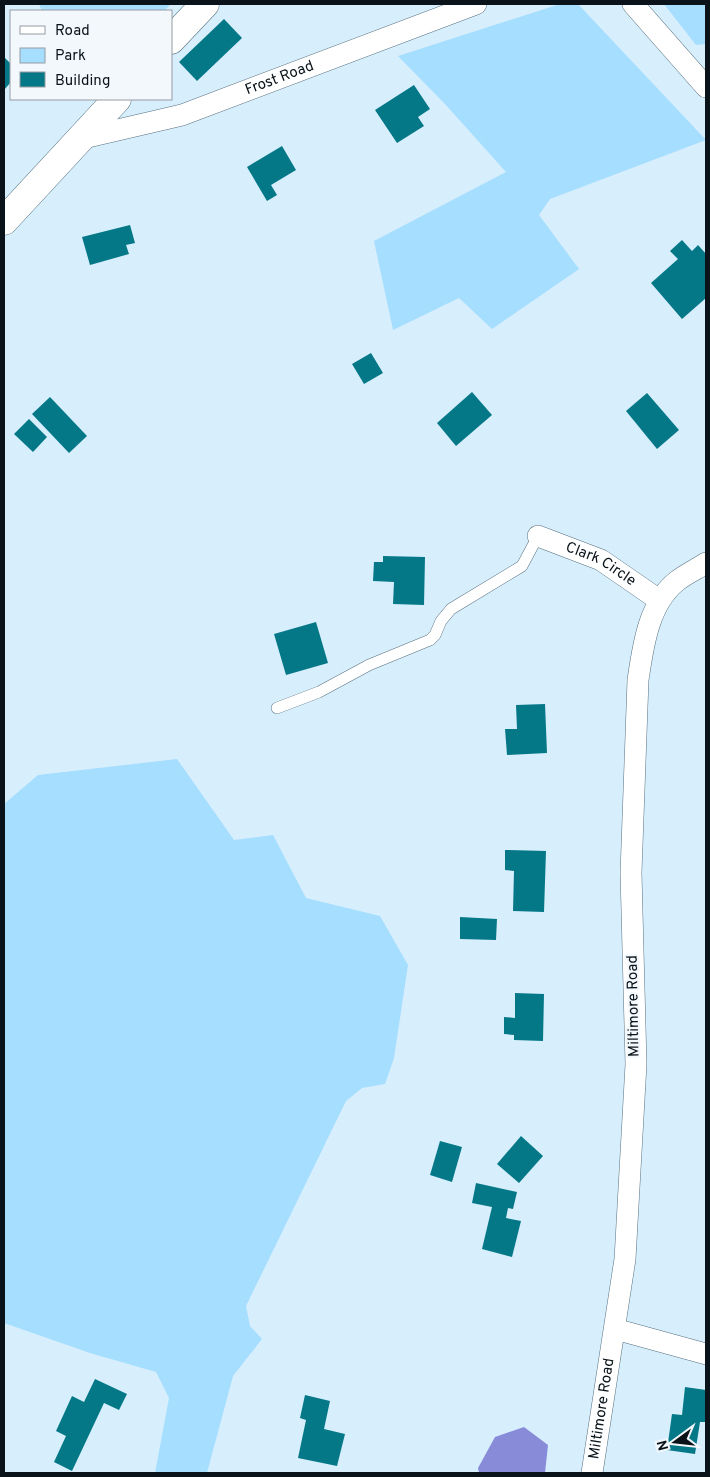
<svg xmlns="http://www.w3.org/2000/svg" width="710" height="1477" font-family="Overpass,sans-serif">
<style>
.green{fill:#a6deff}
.water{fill:#888bd8}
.building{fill:#057888}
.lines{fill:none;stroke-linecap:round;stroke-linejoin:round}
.service-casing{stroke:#587180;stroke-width:12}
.minor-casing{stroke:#587180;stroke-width:22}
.primary-casing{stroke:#587180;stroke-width:29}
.service{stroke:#fff;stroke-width:11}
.minor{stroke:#fff;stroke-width:21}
.primary{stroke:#fff;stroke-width:28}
.labels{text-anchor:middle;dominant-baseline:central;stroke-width:4;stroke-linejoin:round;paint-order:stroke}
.street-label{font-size:15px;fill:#091319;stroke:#f3f8fc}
</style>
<rect width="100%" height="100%" fill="#d7eefc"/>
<g class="green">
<polygon points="39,4 171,4 164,11 42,11"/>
<polygon points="560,4 578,4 706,140 550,199 539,215 579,269 492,329 459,298 393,330 374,241 506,172 445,104 398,56"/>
<polygon points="664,4 706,4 706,44 696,45"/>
<polygon points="177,759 234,840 273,835 306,898 380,916 408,965 394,1058 385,1084 362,1088 346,1101 246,1306 250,1326 262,1339 233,1376 207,1473 155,1473 169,1398 156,1372 90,1353 4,1323 4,804 38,775"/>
</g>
<polygon class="water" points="524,1427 548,1445 545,1473 479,1473 478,1468 495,1437"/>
<g class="building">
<polygon points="224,19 242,38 197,81 179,62"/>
<polygon points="4,57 11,64 11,82 4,90"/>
<polygon points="414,85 430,109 418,117 424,126 397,143 375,110"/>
<polygon points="282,146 296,170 271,185 277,195 267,201 247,167"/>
<polygon points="130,225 135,243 126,245 129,254 90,265 82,237"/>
<polygon points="682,240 692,251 698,245 706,254 706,298 682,319 651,283 678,259 670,251"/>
<polygon points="371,353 383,373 364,384 352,364"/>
<polygon points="472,392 492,415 456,446 437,423"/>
<polygon points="647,393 679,430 657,449 626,411"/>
<polygon points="50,397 87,436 69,453 32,414"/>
<polygon points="29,419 47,437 33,452 14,434"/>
<polygon points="383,556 425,557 424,605 393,604 394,582 373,581 374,562 383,562"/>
<polygon points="316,622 328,663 286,675 274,634"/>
<polygon points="545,704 547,753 507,755 505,729 517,729 516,705"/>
<polygon points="505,850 546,851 544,912 513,911 514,871 505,870"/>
<polygon points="460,917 497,919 496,940 460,939"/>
<polygon points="515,993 544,994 543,1041 514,1040 514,1035 504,1034 504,1017 515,1018"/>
<polygon points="521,1136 543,1156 519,1183 497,1164"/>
<polygon points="440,1141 462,1147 452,1182 430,1175"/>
<polygon points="476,1183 517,1192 513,1209 508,1208 506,1218 521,1221 512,1257 482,1249 492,1207 472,1203"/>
<polygon points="95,1379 127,1394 119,1410 104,1403 72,1471 54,1462 66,1436 56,1431 72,1396 84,1402"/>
<polygon points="685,1387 706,1390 706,1422 700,1422 695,1454 667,1450 672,1414 682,1415"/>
<polygon points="305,1395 330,1401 324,1429 345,1434 337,1466 298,1458 306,1420 300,1418"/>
</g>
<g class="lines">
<defs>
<polyline id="service" points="277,708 319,692 369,665 430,640 435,635 441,621 451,609 522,566 538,536"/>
<g id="minor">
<polyline points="633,4 706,87"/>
<path id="s1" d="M79,139L182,115L476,4"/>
<path id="s2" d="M538,536L601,560L659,600"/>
<polyline points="615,1329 706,1354"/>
<path id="s3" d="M592,1473L625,1259L636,1064L631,873L638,680C643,647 648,604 677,581C686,574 697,569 706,563"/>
</g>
<g id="primary">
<polyline points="171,40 205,4"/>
<polyline points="4,221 117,99"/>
</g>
</defs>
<use href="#service" class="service-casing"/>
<use href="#minor" class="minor-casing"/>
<use href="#primary" class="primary-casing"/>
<use href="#service" class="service"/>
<use href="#minor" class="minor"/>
<use href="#primary" class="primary"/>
</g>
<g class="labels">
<g class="street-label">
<text stroke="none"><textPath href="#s1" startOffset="210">Frost Road</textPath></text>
<text stroke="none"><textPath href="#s2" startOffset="69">Clark Circle</textPath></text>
<text transform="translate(634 1006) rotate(-91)">Miltimore Road</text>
<text stroke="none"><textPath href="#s3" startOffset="65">Miltimore Road</textPath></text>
</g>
</g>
<rect width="710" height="1477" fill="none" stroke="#091319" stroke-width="10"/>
<rect x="10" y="10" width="162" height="90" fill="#f3f8fc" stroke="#959ca1"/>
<rect x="20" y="26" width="25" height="8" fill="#ffffff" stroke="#959ca1"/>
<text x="55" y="35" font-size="15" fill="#091319">Road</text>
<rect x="20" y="48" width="25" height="15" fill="#a6deff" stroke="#959ca1"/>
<text x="55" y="60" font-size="15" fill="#091319">Park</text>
<rect x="20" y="72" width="25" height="15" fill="#057888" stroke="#959ca1"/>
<text x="55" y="85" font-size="15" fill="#091319">Building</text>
<g transform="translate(675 1442) rotate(255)" stroke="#f3f8fc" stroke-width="4" paint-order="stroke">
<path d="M0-4L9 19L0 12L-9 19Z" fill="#091319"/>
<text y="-8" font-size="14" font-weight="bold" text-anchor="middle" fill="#091319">N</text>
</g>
</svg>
